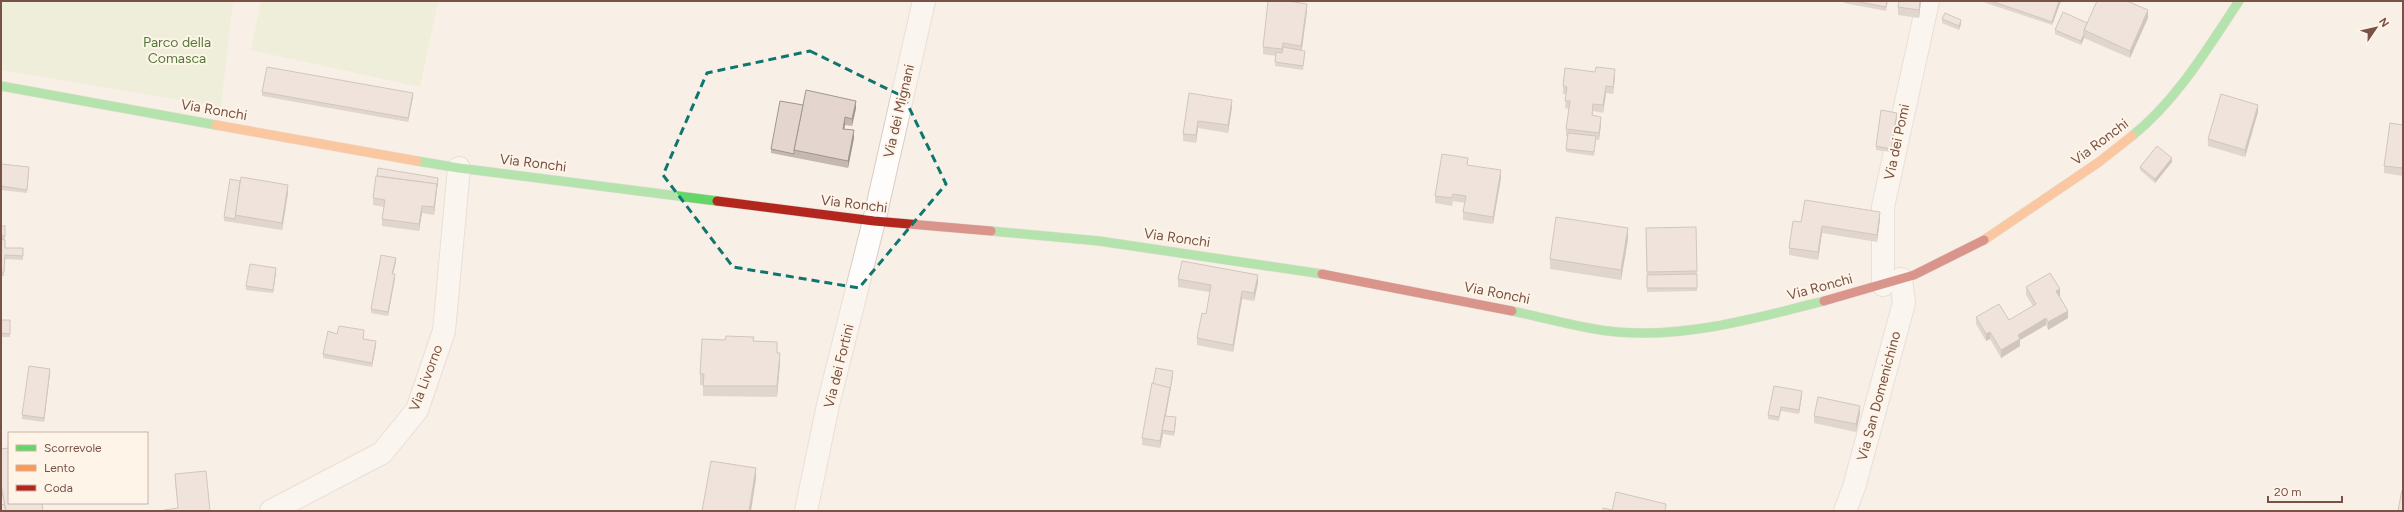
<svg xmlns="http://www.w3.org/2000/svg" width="2404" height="512" font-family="Figtree,sans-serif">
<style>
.green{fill:#e5eecf}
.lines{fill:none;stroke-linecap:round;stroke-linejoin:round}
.street-casing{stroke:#d9ccc5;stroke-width:24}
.fast-casing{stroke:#d8cac3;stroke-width:10}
.slow-casing{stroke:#d8cac3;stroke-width:10}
.jam-casing{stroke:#d8cac3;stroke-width:10}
.street{stroke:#fefdfb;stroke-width:22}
.fast{stroke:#63d668;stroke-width:9}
.slow{stroke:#ff974d;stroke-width:9}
.jam{stroke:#b3261e;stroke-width:9}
.wall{fill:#c4b8b1}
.shaded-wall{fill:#a09690}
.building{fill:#e4d6ce;stroke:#a09690}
.marked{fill:none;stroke:#0f766e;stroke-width:3;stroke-dasharray:8 5;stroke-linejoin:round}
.labels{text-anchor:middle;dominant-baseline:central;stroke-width:4;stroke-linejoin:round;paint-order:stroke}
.park-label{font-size:14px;fill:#527939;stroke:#fff4e8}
.street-label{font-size:14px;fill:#775245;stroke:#fff4e8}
</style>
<rect width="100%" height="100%" fill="#f8efe6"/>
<g class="green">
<polygon points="1,1 233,1 221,107 1,70"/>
<polygon points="261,1 438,1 420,87 251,50"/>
</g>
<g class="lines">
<defs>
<g id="street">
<polyline points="1883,285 1883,207 1928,1"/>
<polyline points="271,511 382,453 417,410 444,331 459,168"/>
<polyline points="806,511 828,405 874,221 924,1"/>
<polyline points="1845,511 1854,487 1904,303 1901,279"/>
</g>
<g id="fast">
<polyline points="1,86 216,125"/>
<path d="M2132,136C2177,100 2207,49 2239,1"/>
<polyline points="417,161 459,168 717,201"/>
<polyline points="991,231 1099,241 1322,274"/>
<path d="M1512,311C1547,318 1582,329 1617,332C1686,338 1757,318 1824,301"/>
</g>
<g id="slow">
<polyline points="216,125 417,161"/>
<polyline points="1984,240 2099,162 2132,136"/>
</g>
<g id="jam">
<polyline points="717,201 874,221 991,231"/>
<polyline points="1322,274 1512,311"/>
<polyline points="1824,301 1914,275 1984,240"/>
</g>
</defs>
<use href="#street" class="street-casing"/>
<use href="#fast" class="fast-casing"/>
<use href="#slow" class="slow-casing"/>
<use href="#jam" class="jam-casing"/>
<use href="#street" class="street"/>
<use href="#fast" class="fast"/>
<use href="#slow" class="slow"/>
<use href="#jam" class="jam"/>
</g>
<g class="wall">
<polygon points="1844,1 1888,1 1886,11 1844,3"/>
<polygon points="1921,1 1919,18 1898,15 1898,7"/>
<polygon points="1983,1 2061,1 2052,25 1983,2"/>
<polygon points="1307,11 1302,50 1305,54 1303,70 1275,66 1276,56 1263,54 1263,47"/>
<polygon points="2148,18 2130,58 2084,38 2081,45 2055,34 2055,30 2087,23"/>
<polygon points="1942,19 1961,24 1959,30 1942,23"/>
<polygon points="1615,77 1613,94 1606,93 1603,113 1593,111 1593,115 1601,124 1599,140 1596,140 1594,156 1566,152 1568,136 1566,136 1566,129 1569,109 1565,108 1566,94 1563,94 1563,86"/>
<polygon points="262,92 413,97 408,122 262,96"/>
<polygon points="1189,93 1232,107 1228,133 1198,128 1196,143 1183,141 1183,134"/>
<polygon points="856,108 852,126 845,125 844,129 854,138 848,168 771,153 771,149"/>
<polygon points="2258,112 2245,157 2208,146 2208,139"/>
<polygon points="1897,117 1891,152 1876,150 1876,146"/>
<polygon points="2403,125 2403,176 2384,173 2384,166"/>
<polygon points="2172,162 2155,183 2140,170 2140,167"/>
<polygon points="1,164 29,171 27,193 1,190"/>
<polygon points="1468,165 1501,178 1493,224 1463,220 1463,212 1465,203 1453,201 1452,206 1435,203 1435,196"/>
<polygon points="438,181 434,215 422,213 419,231 382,226 382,219 384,207 373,205 373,198"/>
<polygon points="288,193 282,230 224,221 224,217"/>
<polygon points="1880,219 1877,242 1822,233 1818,260 1789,255 1789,248 1801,222"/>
<polygon points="1,226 5,226 5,248 23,248 23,260 5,259 4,276 1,276"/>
<polygon points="1646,228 1697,271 1697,291 1647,292"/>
<polygon points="1628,239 1621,280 1550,269 1550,259"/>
<polygon points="396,262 393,274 395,278 388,316 371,313 371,309"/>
<polygon points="276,272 273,293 246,290 246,286"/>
<polygon points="1178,279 1258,283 1254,301 1242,299 1233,352 1197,345 1197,338 1206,314 1210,292 1178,287"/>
<polygon points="2026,287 2060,296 2059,297 2068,318 2048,330 2046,325 2020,340 2020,346 2001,358 1990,339 1986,341 1976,324 1976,317 2009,320 2033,306 2026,295"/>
<rect x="1" y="320" width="9" height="17"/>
<polygon points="337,334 364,334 363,339 376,345 372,367 323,358 323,354"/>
<polygon points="725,340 754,341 777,353 780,363 777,397 703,396 703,385 700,385 700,374"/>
<polygon points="50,373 44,422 22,419 22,415"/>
<polygon points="1173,375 1166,416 1176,421 1174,436 1163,434 1160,448 1142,445 1142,438"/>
<polygon points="1802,391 1802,395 1799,414 1781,411 1779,421 1768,419 1768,415"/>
<polygon points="1860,413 1856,432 1814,423 1814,416"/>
<polygon points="1,449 43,511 1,511 4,504 1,492"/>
<polygon points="175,474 210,511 178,508 175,482"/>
</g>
<g class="shaded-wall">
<polygon points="1920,1 1921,1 1919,18 1919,10"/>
<polygon points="2059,1 2061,1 2052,25 2052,22"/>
<polygon points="1307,4 1307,11 1301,54 1301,46"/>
<polygon points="2148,10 2148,18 2130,58 2130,51"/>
<polygon points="1961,20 1961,24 1959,30 1959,26"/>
<polygon points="2084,34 2084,38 2081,45 2081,41"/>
<polygon points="1615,69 1615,77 1613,94 1613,87"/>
<polygon points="1606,86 1606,93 1603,113 1603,105"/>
<polygon points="413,93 413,97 408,122 408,118"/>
<polygon points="1232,100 1232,107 1228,133 1228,125"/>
<polygon points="856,101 856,108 852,126 852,119"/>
<polygon points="2258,105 2258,112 2245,157 2245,150"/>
<polygon points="1897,113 1897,117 1891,152 1891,149"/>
<polygon points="845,117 845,125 843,136 843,129"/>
<polygon points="1601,117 1601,124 1599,140 1599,133"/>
<polygon points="1198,121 1198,128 1196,143 1196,135"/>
<polygon points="854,130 854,138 848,168 848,161"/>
<polygon points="2172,158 2172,162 2155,183 2155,179"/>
<polygon points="1501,170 1501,178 1493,224 1493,217"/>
<polygon points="438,178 438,181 434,215 434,207"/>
<polygon points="288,185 288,193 282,230 282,223"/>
<polygon points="422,206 422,213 419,231 419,224"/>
<polygon points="1880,212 1880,219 1877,242 1877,235"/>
<polygon points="1822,226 1822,233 1818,260 1818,252"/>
<polygon points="1628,228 1628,239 1621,280 1621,270"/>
<polygon points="396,258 396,262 392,277 392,274"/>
<polygon points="276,268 276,272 273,293 273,290"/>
<polygon points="395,274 395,278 388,316 388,312"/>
<polygon points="1258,275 1258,283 1254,301 1254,293"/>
<polygon points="2060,289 2060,296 2056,299 2056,291"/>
<polygon points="1242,291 1242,299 1233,352 1233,345"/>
<polygon points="2068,311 2068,318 2048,330 2048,322"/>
<polygon points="2046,318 2046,325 2020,340 2020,346 2001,358 2001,350 2018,335"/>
<polygon points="1990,332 1990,339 1986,341 1986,334"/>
<polygon points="376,341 376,345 372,367 372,363"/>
<polygon points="780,353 780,363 777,397 777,386"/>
<polygon points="50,369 50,373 44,422 44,418"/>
<polygon points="1173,371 1173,375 1163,431 1162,430 1163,434 1160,448 1160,441"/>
<polygon points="1802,391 1802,395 1799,414 1799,410"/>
<polygon points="1860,406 1860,413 1856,432 1856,424"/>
<polygon points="1176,417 1176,421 1174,436 1174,432"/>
<polygon points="756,468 756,479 751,511 749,511"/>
</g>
<g class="building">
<polygon points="1268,1 1288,1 1307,4 1301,46 1283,43 1282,49 1263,47"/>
<polygon points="1855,1 1887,1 1886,7"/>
<polygon points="1899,1 1920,1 1919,10 1898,7"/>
<polygon points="1991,1 2059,1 2052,22"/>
<polygon points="2097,1 2127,1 2148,10 2130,51 2084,30"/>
<polygon points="2063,12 2087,23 2084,30 2084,34 2081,41 2055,30"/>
<polygon points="1945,13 1961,20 1959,26 1942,19"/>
<polygon points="1283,47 1305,51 1303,66 1275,62 1276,52 1282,53"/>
<polygon points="267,67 413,93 408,118 262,92"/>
<polygon points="1596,67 1615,69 1613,87 1606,86 1603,105 1593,104 1592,115 1601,117 1599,133 1566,129 1570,101 1565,101 1567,87 1563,86 1565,68 1595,72"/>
<polygon points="806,90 856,101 852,119 845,117 843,129 854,130 848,161 794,150"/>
<polygon points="1189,93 1232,100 1228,125 1198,121 1196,135 1183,134"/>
<polygon points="2221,94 2258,105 2245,150 2208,139"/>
<polygon points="780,101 803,105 794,150 794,154 771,149"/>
<polygon points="1881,110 1897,113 1891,149 1876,146"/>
<polygon points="2390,123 2403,125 2403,168 2384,166"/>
<polygon points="1568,133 1596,136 1594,152 1566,149"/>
<polygon points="2157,146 2172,158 2155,179 2140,167"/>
<polygon points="1442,154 1468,158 1467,165 1501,170 1493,217 1463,212 1466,196 1453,194 1452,198 1435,196"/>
<polygon points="1,164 29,167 27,190 1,186"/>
<polygon points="378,168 438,178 437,187 437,184 377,176"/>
<polygon points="376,176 437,184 434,207 422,206 419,224 382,219 385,200 373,198"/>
<polygon points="241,177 288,185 282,223 235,215"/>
<polygon points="230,179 240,181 235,219 224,217"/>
<polygon points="1805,200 1880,212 1877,235 1822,226 1818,252 1789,248 1793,221 1801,222"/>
<polygon points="1556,217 1628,228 1621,270 1550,259"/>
<rect x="1" y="226" width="4" height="10"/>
<polygon points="1696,227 1697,271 1647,272 1646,228"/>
<polygon points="1,239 5,240 5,248 23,248 23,256 5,255 4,272 1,272"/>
<polygon points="381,255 396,258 392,274 395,274 388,312 371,309"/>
<polygon points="1182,261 1258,275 1254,293 1242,291 1233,345 1197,338 1202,313 1206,314 1211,285 1178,279"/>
<polygon points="250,264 276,268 273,290 246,286"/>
<polygon points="2050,273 2060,289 2056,291 2068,311 2048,322 2046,318 2018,335 2020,339 2001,350 1990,332 1986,334 1976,317 1999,304 2009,320 2036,304 2026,287"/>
<polygon points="1697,274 1697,288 1647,288 1647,275"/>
<polygon points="1,320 10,320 10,334 1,333"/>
<polygon points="339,326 364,330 363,339 376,341 372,363 323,354 328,331 337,334"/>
<polygon points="726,336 754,337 753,341 777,342 777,353 780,353 777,386 703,386 704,374 700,374 702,339 725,340"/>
<polygon points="29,366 50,369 44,418 22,415"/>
<polygon points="1156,368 1173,371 1170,391 1170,388 1153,384"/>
<polygon points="1152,383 1170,388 1160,441 1142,438"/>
<polygon points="1774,386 1802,391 1799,410 1781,407 1779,417 1768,415"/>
<polygon points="1818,397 1860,406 1856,424 1814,416"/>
<polygon points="1165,416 1176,417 1174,432 1162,430"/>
<polygon points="9,448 9,503 42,503 43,511 6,511 1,484 1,449"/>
<polygon points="711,461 756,468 749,511 702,511"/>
<polygon points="206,471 210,511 164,511 164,510 178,508 175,474"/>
<polygon points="2402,490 2403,491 2403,511 2398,511"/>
<polygon points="1616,492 1666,504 1665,511 1612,511"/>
<polygon points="4,504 6,511 1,511 1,505"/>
<polygon points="1603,508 1612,510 1612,511 1603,511"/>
</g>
<path d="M0 0H2404V512H0ZM810,51L904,97L946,184L859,288L733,267L663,175L707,73Z" fill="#f8efe6" fill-opacity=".55" fill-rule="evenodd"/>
<path class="marked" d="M810,51L904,97L946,184L859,288L733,267L663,175L707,73Z"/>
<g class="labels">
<g class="park-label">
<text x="177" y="42">Parco della<tspan x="177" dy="16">Comasca</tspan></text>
</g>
<g class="street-label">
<text transform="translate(214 110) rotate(10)">Via Ronchi</text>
<text transform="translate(899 111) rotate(-77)">Via dei Mignani</text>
<text transform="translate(1897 142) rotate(-78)">Via dei Pomi</text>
<text transform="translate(2100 142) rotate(-37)">Via Ronchi</text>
<text transform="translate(533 163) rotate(7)">Via Ronchi</text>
<text transform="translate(854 204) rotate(7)">Via Ronchi</text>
<text transform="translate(1177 238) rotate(8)">Via Ronchi</text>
<text transform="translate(1820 287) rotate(-15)">Via Ronchi</text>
<text transform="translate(1497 293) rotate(11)">Via Ronchi</text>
<text transform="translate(839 366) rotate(-76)">Via dei Fortini</text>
<text transform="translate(426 378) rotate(-69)">Via Livorno</text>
<text transform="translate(1879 396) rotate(-75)">Via San Domenichino</text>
</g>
</g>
<rect width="2404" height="512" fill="none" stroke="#775245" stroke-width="4"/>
<rect x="8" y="432" width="140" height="72" fill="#fff4e8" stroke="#c9b3a7"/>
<rect x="16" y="445" width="20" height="6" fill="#63d668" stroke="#c9b3a7"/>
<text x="44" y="452" font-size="12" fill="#775245">Scorrevole</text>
<rect x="16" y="465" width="20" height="6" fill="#ff974d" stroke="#c9b3a7"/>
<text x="44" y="472" font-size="12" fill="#775245">Lento</text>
<rect x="16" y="485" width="20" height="6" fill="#b3261e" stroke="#c9b3a7"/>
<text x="44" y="492" font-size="12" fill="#775245">Coda</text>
<g transform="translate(2376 28) rotate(56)" stroke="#fff4e8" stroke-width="3" paint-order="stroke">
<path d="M0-3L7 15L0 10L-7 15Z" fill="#775245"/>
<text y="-6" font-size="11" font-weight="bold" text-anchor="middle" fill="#775245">N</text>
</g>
<path d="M2268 496v6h74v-6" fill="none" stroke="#775245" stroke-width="2"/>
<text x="2274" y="496" font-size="12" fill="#775245" stroke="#fff4e8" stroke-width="3" paint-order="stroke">20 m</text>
</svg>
